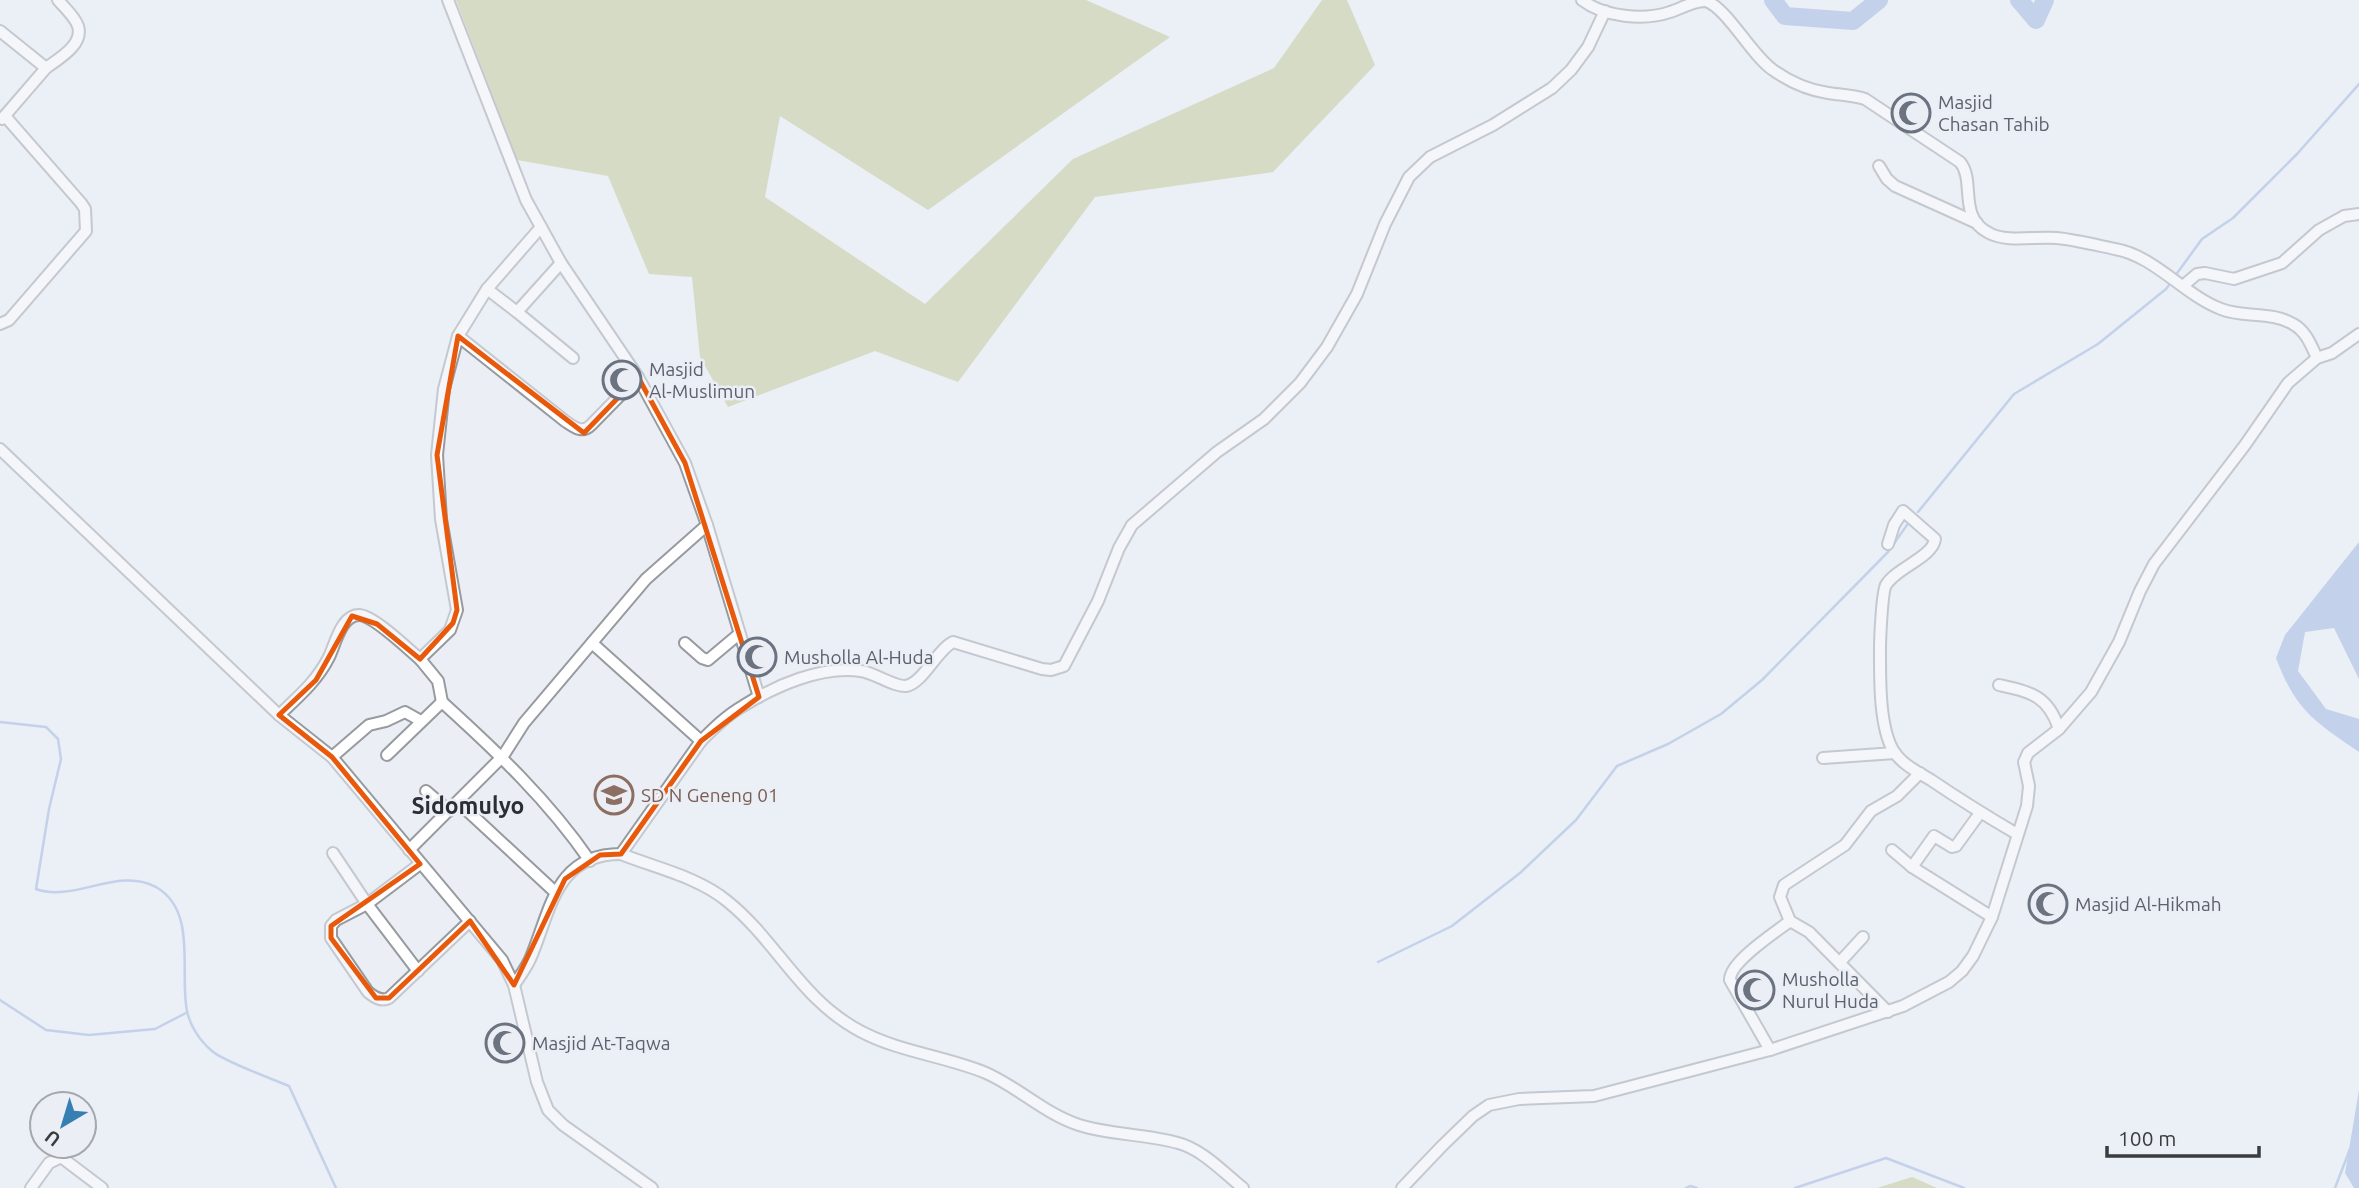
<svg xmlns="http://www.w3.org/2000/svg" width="2359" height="1188" font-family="Ubuntu,sans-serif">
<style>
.forest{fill:#bdc38d}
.water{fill:#93aedb}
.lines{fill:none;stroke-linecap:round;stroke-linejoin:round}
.stream{stroke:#93aedb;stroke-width:2.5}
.river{stroke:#93aedb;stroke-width:18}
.street-casing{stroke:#969ba0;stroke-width:14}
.street{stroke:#fff;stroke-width:10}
.marked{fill:none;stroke:#e8590c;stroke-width:5;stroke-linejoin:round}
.labels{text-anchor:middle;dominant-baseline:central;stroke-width:5;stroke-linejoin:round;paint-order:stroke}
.worship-label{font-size:19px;fill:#5b616d;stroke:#ebeff5;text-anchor:start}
.education-label{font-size:19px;fill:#785e54;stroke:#ebeff5;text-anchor:start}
.quarter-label{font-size:23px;font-weight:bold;fill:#2b2e32;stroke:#ebeff5}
</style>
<rect width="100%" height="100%" fill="#ebeff5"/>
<g class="forest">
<polygon points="456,0 1086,0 1170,37 928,210 780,116 765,197 925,304 1073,159 1274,68 1322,0 1347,0 1375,65 1273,172 1095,197 958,382 875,351 728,407 700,357 692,277 649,274 608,176 517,160"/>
<polygon points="1912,1177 1937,1188 1877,1188"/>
</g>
<g class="water">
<path d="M2359,542V679L2334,628L2305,632L2298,671L2326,709L2359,719V752C2314,721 2296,711 2276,658L2285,635Z"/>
<polygon points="2359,1090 2359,1188 2354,1188 2345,1173"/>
</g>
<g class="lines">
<g class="stream">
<polyline points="2175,276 2202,239 2233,218 2297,154 2359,84"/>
<polyline points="1918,512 2014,394 2098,344 2166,289 2172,281"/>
<path d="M0,722L46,727L58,739L61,759L49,809L36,889C74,903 118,866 156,887C198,911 179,973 187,1011C190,1026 200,1041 212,1051C223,1061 272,1079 289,1086L336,1188"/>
<polyline points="1378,962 1452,926 1520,873 1576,820 1617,766 1668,744 1721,714 1762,680 1888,552 1907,525"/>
<polyline points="0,1000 46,1030 89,1035 155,1029 186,1013"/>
<polyline points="1686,1188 1690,1186 1697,1188"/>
<polyline points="1795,1188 1886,1158 1964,1188"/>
<polyline points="2335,1188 2350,1149"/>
</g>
<g class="river">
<polyline points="1773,0 1785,16 1853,21 1879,0"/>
<polyline points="2019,0 2036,20 2045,0"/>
</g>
<defs>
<g id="street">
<path d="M1582,0C1604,17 1644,21 1670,12C1680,9 1695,0 1706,1C1727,8 1752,56 1773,70C1790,82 1808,90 1828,93C1840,95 1852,95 1865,99L1960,162C1976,181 1957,217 1989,233C2007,243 2036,236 2057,238C2076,240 2096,245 2115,249C2155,256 2184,295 2221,309C2243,318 2272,311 2293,324C2306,331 2311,345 2317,358"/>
<polyline points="0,31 46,68 2,119"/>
<path d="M46,68C58,59 84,45 78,26C75,17 64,7 58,0"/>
<polyline points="1879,166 1887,179 1895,186 1977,223"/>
<polyline points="561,263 517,312 573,358"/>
<polyline points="2184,285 2197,274 2205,273 2234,279 2282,263 2319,230 2344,216 2359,214"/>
<polyline points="487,289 517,312"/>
<polyline points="0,324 9,320 86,231 85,209 81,203 5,116"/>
<path d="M458,336L565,421C574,427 582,434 591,425L638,377"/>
<polyline points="0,449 279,715 332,757 502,960 514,985 537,1082 548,1110 563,1125 652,1188"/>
<polyline points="707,525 759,697"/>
<path d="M1888,544L1894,525L1903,511L1935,539C1933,557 1896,568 1886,585C1882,591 1880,640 1880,649C1880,677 1879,726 1893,750C1901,764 1918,772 1931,780C1959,799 1988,817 2017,834"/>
<polyline points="685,643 702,658 708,660 739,634"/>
<path d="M1999,685C2030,692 2048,695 2059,729"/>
<polyline points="442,702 438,681 420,659 450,630 457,610 441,519 437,455 444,389 458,336 487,289 541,227"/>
<path d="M279,715C298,697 317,681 329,657C335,645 341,615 359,615C373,615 408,649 420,659"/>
<path d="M701,741C714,728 727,715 743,706C775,686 822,665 861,671C875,673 894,687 906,686C923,683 937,650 953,642L1042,669L1051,670L1064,666L1098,601L1119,548L1132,525L1217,452L1264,419L1300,383L1327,347L1357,294L1385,224L1409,177L1430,157L1493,125L1552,88L1571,70L1588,47L1605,11"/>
<path d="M387,755L442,702C496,751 548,800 590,861"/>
<polyline points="332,757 369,725 386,721 405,712 421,721"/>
<polyline points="1823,758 1895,753"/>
<polyline points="426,791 449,811"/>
<polyline points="458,802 555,892"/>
<polyline points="409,850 503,756 524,723 646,579 707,525 685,463 638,377 561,263 526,200 448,0"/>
<polyline points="1892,850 1912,867 1992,917"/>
<polyline points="333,853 367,904 418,971"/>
<path d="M621,854C656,868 698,877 727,901C777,941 800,999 860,1031C899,1052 945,1056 986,1073C1018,1087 1045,1114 1079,1125C1111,1135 1146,1134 1178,1143C1202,1149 1224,1173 1243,1188"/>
<path d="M420,864L367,904L336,920L331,926V938L368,992C374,997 381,1002 389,998L470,921"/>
<polyline points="1912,867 1934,836 1952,847 1956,846 1980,813"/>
<polyline points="1790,921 1780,897 1784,885 1845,845 1871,811 1897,796 1920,773"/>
<polyline points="1840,962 1863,937"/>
<path d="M514,985C520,976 527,967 531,957C551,910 555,854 621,854L701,741L592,643"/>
<path d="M1770,1050L1730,980C1729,962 1776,932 1790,921L1809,932L1888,1012"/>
<polyline points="31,1188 49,1163 61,1157 102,1188"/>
<polyline points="1402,1188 1442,1146 1473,1116 1489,1105 1519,1099 1594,1096 1770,1050 1903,1006 1949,982 1962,971 1973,956 1992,917 2027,806 2029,786 2024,762 2028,753 2059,729 2091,692 2119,642 2140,591 2154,564 2245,445 2288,383 2317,358 2332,353 2359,334"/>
</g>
</defs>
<use href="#street" class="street-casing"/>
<use href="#street" class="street"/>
</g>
<path d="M0 0H2359V1188H0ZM458,336L584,433L638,377L685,463L759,697L701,741L621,854L600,855L565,879L514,985L470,921L389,998H376L331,938V926L420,864L332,757L279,715L316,680L352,616L377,624L420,659L453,623L457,610L437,455Z" fill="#ebeff5" fill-opacity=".55" fill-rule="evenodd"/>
<path class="marked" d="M458,336L584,433L638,377L685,463L759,697L701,741L621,854L600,855L565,879L514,985L470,921L389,998H376L331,938V926L420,864L332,757L279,715L316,680L352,616L377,624L420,659L453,623L457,610L437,455Z"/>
<defs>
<symbol id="mosque-ring" viewBox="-11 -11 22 22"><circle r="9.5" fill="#ebeff5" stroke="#6b7280" stroke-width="1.5"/><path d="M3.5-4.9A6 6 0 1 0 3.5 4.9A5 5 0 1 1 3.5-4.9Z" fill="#6b7280"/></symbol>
<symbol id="school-ring" viewBox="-11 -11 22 22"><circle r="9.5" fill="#ebeff5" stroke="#8d6e63" stroke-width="1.5"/><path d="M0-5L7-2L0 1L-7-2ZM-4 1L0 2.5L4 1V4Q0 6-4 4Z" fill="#8d6e63"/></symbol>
</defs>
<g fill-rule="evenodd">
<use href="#mosque-ring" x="1889" y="91" width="44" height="44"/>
<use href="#mosque-ring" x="600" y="358" width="44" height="44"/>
<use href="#mosque-ring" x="735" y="635" width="44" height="44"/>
<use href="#school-ring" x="592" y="773" width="44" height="44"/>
<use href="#mosque-ring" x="2026" y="882" width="44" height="44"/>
<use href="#mosque-ring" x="1733" y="968" width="44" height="44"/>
<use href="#mosque-ring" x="483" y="1021" width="44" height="44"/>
</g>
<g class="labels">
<g class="worship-label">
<text x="1938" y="102">Masjid<tspan x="1938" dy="22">Chasan Tahib</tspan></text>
<text x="649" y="369">Masjid<tspan x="649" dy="22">Al-Muslimun</tspan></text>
<text x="784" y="657">Musholla Al-Huda</text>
<text x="2075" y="904">Masjid Al-Hikmah</text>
<text x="1782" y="979">Musholla<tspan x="1782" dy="22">Nurul Huda</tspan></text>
<text x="532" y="1043">Masjid At-Taqwa</text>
</g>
<g class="education-label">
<text x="641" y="795">SD N Geneng 01</text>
</g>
<g class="quarter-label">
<text x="468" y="805">Sidomulyo</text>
</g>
</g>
<g transform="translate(63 1125) rotate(218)"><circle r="33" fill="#ebeff5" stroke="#a4a7ac" stroke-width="2"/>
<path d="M0-5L12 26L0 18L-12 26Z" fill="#367fb3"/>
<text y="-10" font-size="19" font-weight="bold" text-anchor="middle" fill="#3a3c3e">U</text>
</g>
<path d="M2107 1146v10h152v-10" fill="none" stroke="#3a3c3e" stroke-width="3.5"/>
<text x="2118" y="1146" font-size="21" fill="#3a3c3e" stroke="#ebeff5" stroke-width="5" paint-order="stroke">100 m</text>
</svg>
